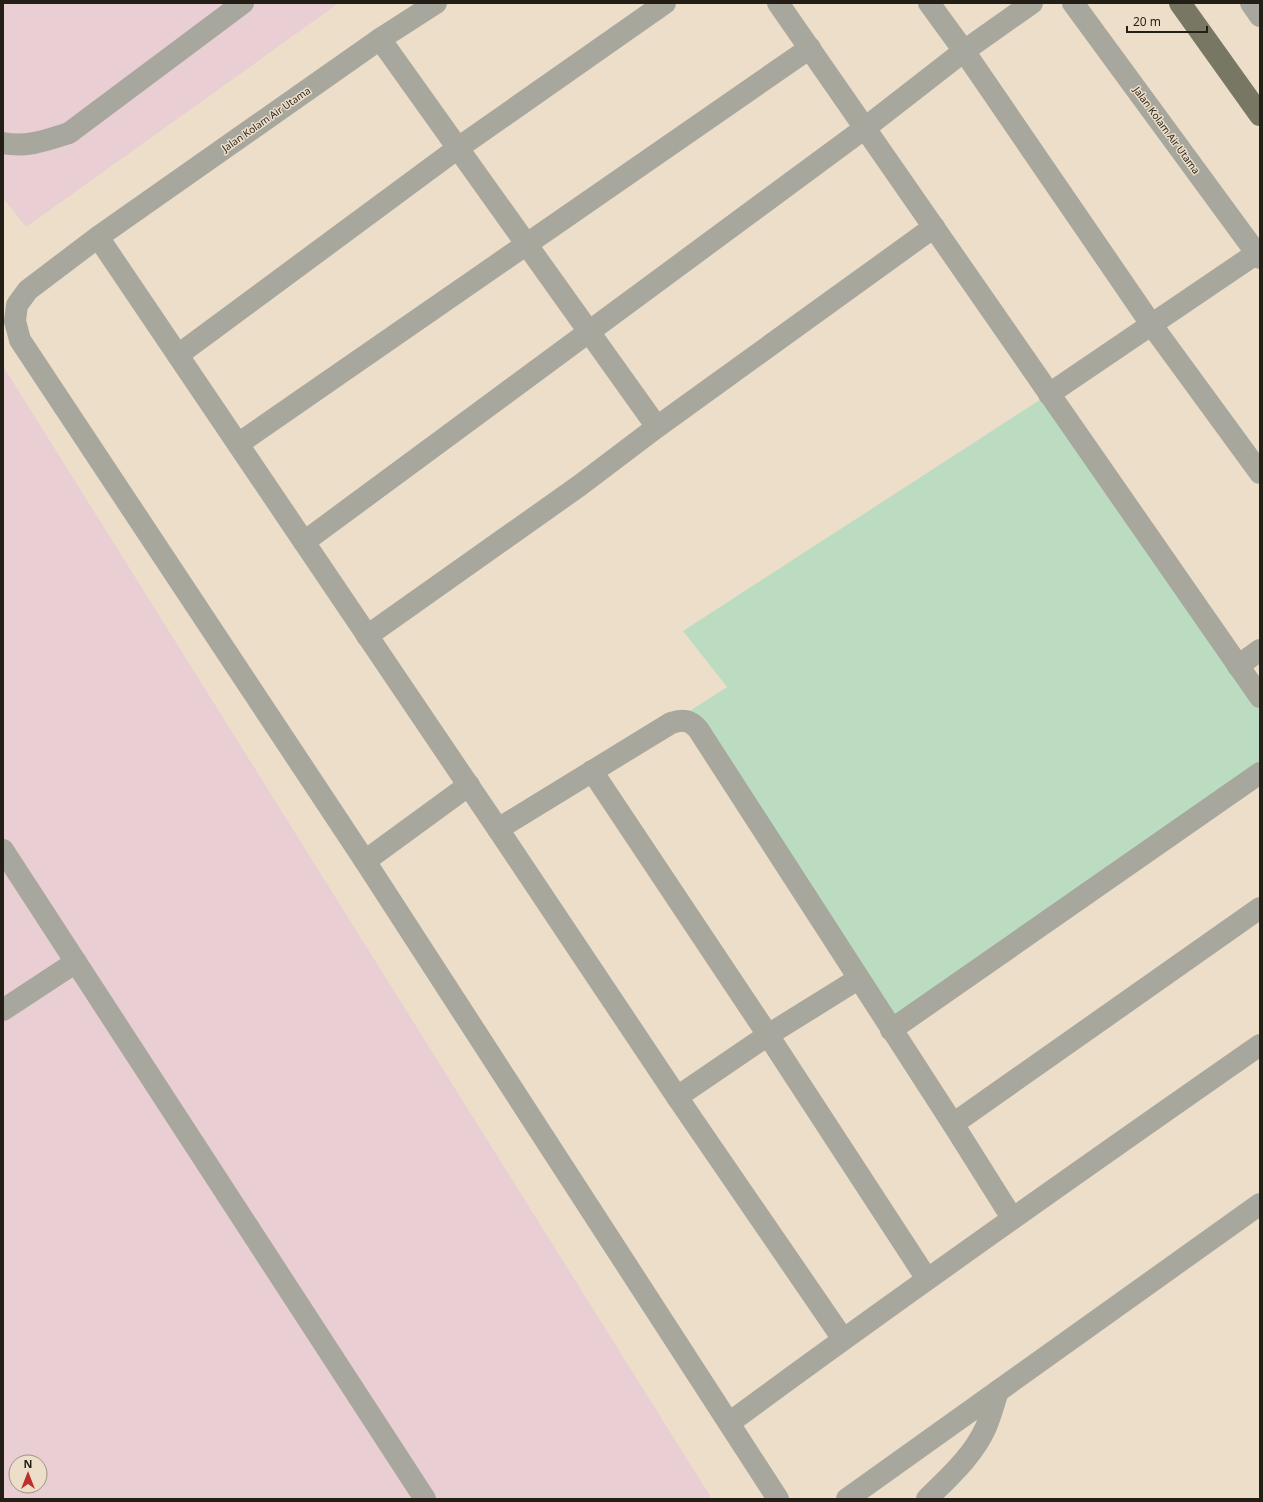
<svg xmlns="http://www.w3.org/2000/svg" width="1263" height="1502" font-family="'Noto Sans',sans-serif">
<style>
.industrial{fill:#e9cfd3;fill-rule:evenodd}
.green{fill:#bcdcc1}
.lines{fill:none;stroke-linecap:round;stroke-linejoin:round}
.minor{stroke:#a7a79d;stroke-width:22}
.major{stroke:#777764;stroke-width:22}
.labels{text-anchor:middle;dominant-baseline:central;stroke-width:3;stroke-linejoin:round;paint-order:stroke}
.street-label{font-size:10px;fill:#231e16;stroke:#eddec9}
</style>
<rect width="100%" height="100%" fill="#eddec9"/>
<g class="industrial">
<polygon points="3,3 339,3 26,227 3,198"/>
<path d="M3,366L712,1499H3ZM16,1462H40V1486H16Z"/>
</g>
<polygon class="green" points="1049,394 1260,697 1260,773 891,1030 698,729 671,723 727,687 683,631"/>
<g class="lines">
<g class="minor">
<polyline points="436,3 380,39 98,237 28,290 17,305 15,321 20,340 365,861 778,1499"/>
<polyline points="778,3 1260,697"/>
<polyline points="929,3 964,51 1151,324 1260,473"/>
<polyline points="1073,3 1260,258"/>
<polyline points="1251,3 1260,16"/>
<polyline points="380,39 657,427"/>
<path d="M3,143C26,148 47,140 69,133L243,3"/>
<polyline points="98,237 498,829 677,1097 843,1339"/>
<polyline points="178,355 458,148 665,3"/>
<polyline points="1049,394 1260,251"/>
<polyline points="238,444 810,48"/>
<polyline points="304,542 865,128 964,51 1032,3"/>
<polyline points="367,636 579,486 657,427 934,227"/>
<polyline points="1238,666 1260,650"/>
<polyline points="592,771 768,1035 927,1279"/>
<path d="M498,829L671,723C683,719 690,720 698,729L953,1124L1012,1218"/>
<polyline points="3,850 425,1499"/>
<polyline points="365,861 469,785"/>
<polyline points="3,1010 76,962"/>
<polyline points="891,1030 1260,773"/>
<polyline points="677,1097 768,1035 858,979"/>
<polyline points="953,1124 1260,908"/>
<path d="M729,1423C904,1294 1082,1169 1260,1045"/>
<polyline points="847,1499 1260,1204"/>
<path d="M927,1499C948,1478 974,1455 986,1427C991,1415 994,1403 998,1391"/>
</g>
<polyline class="major" points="1180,3 1260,115"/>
</g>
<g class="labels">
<g class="street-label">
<text transform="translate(266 119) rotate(-35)">Jalan Kolam Air Utama</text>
<text transform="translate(1167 130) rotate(54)">Jalan Kolam Air Utama</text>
</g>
</g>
<rect width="1263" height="1502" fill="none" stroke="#231e16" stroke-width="8"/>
<g transform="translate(28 1474)"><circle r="19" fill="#eddec9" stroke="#9c9181"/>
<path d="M0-3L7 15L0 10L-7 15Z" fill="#bd2f28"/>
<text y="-6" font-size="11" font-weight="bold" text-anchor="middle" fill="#231e16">N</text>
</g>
<path d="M1127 26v6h80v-6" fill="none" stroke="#231e16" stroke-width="2"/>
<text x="1133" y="26" font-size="12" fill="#231e16" stroke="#eddec9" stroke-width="3" paint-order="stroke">20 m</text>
</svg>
